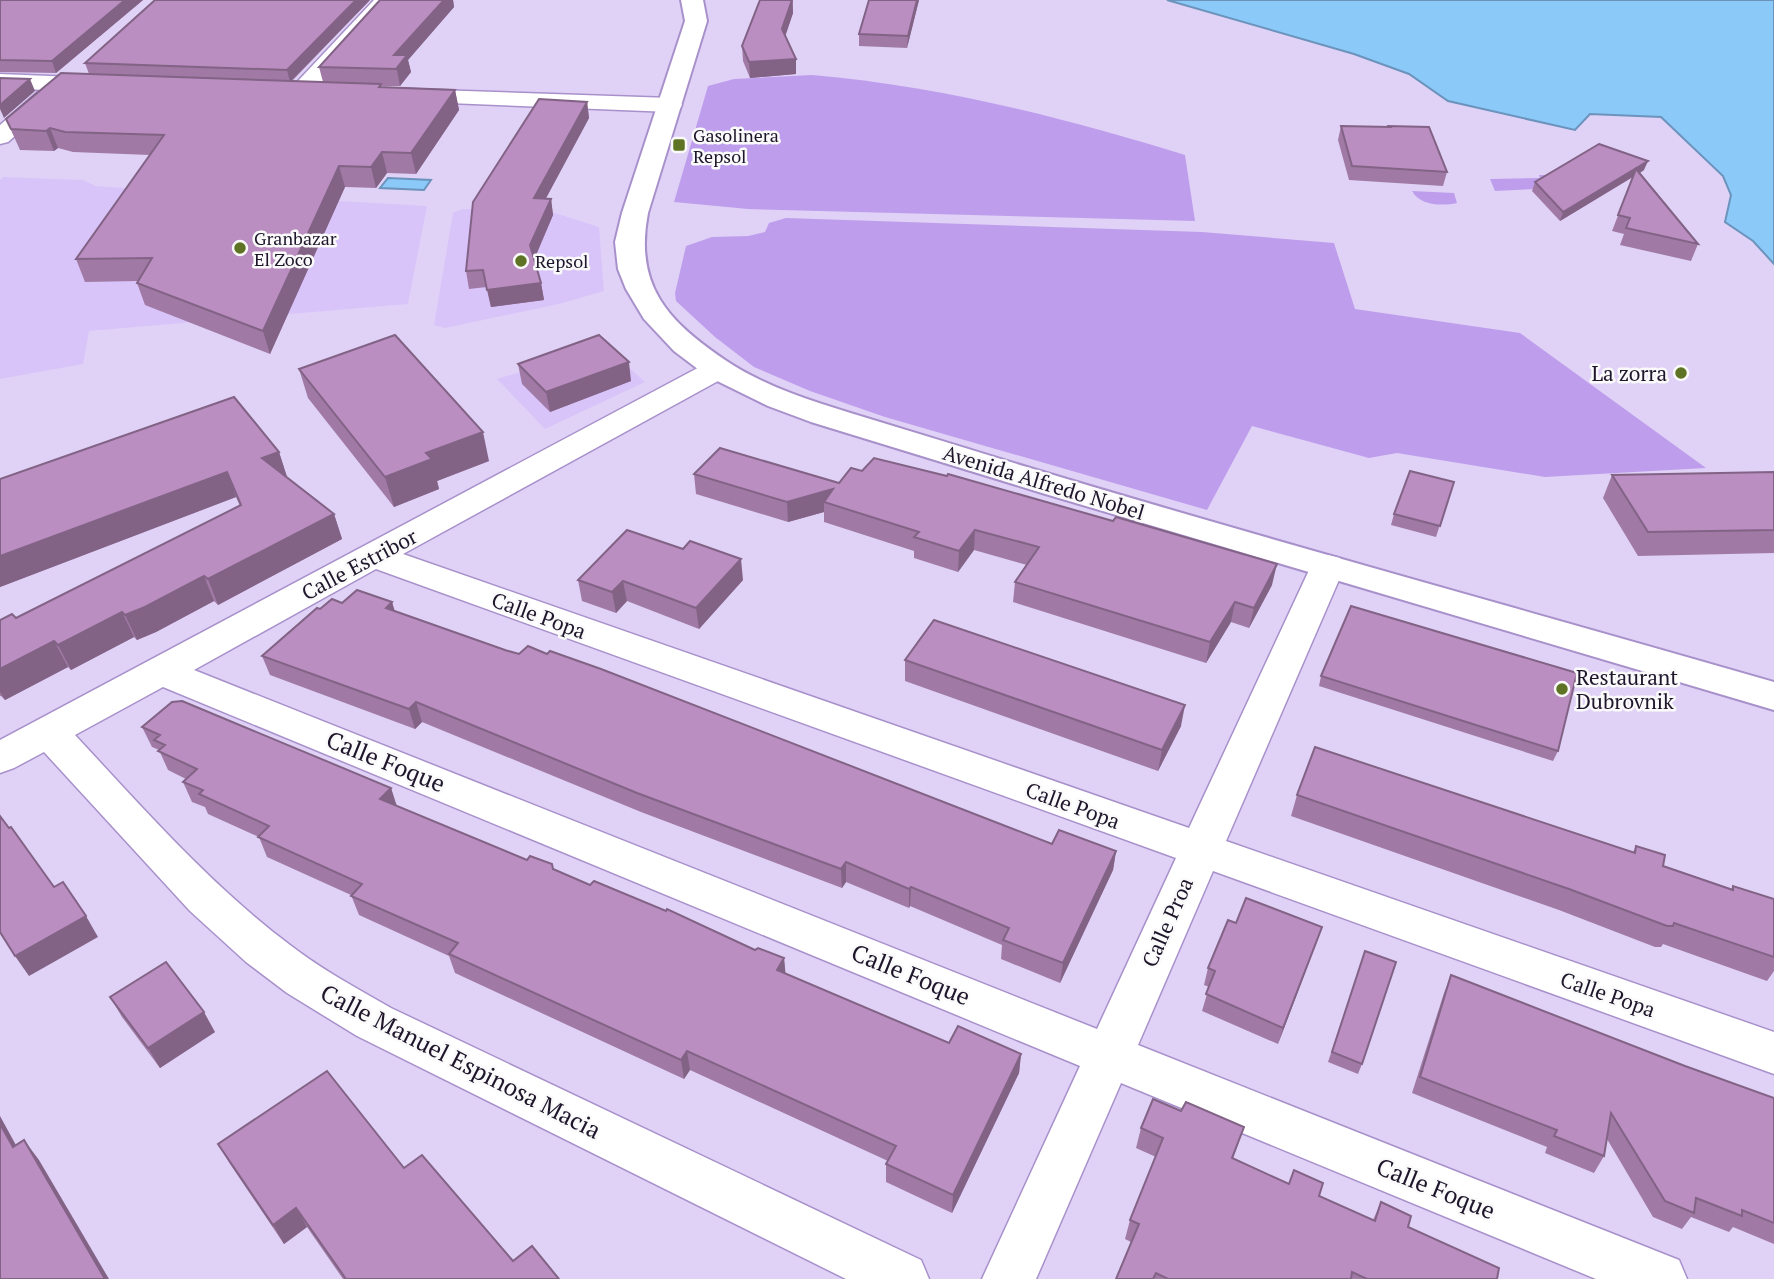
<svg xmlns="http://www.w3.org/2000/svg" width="1774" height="1279" font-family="'PT Serif',serif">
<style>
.built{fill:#d9c4fa}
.green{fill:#be9eec}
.water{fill:#8bc9f9;stroke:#6b93bc;stroke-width:2}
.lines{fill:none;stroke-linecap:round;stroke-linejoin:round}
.minor-casing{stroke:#a891cb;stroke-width:3}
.secondary-casing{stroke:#a891cb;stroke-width:4}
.minor{fill:#fff;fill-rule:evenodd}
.secondary{fill:#fff;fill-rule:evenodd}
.wall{fill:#a07aa5}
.shaded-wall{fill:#826386}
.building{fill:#ba8ec0;stroke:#826386;stroke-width:2}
.poi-dot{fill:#5e7323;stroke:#fafafa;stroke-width:2.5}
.labels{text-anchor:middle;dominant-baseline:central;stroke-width:5;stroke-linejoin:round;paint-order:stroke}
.far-poi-label{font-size:18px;fill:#1f162c;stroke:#fafafa;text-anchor:start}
.poi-label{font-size:21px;fill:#1f162c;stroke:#fafafa;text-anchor:end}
.street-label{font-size:21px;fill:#1f162c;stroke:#fafafa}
.near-street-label{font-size:24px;fill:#1f162c;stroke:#fafafa}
</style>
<rect width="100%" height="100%" fill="#e0d2f6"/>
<g class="built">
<polygon points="3,177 83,180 96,186 148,190 427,206 408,304 89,331 83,364 0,379 0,180"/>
<polygon points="462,209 555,213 599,227 604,291 559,304 445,328 434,325 453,213"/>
<polygon points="605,346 645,382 545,429 497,379"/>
</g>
<g class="green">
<path d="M812,75C939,86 1063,117 1185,155L1195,221L748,209L674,202L708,86L734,79Z"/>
<polygon points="1539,175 1550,175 1550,181 1535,189 1495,191 1490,179 1540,178"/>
<path d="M1412,191L1454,193L1457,203C1442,206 1420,206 1412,191Z"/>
<polygon points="786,218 1202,232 1334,243 1355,309 1520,333 1706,468 1545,477 1397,453 1369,458 1252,426 1207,510 885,417 810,391 754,367 715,337 676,301 675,293 686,246 712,237 748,236 765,232 769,223"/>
</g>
<g class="water">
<polygon points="1167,0 1774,0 1774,264 1753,241 1725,222 1731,195 1723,176 1661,117 1590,114 1575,130 1448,101 1409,74 1354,54"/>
<polygon points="388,178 431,180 424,190 380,188"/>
</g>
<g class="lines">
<defs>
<g id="minor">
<polygon points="374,0 395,0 313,92 292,99 284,97 281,92 284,87 297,82"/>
<polygon points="0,74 100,78 108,80 111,85 108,90 100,92 49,90 55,91 58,96 55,101 8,142 0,144 0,125 39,91 46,90 0,88"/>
<polygon points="407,89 671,98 679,100 682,105 679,110 671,112 399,101 396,96 399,91"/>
<path d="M718,360L729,363L733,369L729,375L403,554L1189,828L1311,566L1316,558L1328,555L1340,558L1345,566L1226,841L1774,1032V1074L1213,871L1138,1045L1679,1260L1687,1279H1596L1121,1083L1036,1279H982L1080,1066L163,687L75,735C143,808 210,885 290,945C321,969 356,988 391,1008L921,1260L929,1279H846L357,1036L287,993L246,962L190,911L44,752L14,768L0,773V740L707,363ZM376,569L1176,858L1097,1029L194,670Z"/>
</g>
<path id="secondary" d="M681,0H703L707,21L648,213C634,286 668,321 725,360C771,391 828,406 880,422C929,437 978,452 1027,467C1275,542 1525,610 1774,682V710L1042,493L811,422L768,406L707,376L674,351L644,319L626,289L618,269L615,242L622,213L685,21Z"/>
</defs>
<use href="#minor" class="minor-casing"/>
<use href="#secondary" class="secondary-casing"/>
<use href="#minor" class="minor"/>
<use href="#secondary" class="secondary"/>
</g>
<g class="wall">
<polygon points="0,0 143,0 56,73 0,72"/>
<polygon points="370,0 292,81 323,82 319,67 380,0 453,0 454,7 408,60 411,72 400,86 381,86 382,87 455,90 459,110 416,174 387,173 376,188 345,187 270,354 145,305 137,283 138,281 85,282 76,259 150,155 73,152 58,148 54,151 20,150 6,119 89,74 85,63"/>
<polygon points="760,0 793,0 793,13 785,36 796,59 796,74 750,78 743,61 742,46"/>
<polygon points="919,0 907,48 859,46 859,34"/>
<polygon points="587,102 589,118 546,198 551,199 553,215 534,260 541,283 544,300 491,307 487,287 469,289 466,271"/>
<polygon points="1341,126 1389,127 1389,126 1447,172 1443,186 1349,180 1338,140"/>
<polygon points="1644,170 1640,173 1698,244 1691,261 1620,245 1624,234 1612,231 1633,177 1560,221 1532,191 1535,182"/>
<polygon points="518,364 631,381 550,412 522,384"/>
<polygon points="299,369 489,461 437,481 439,489 394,507 308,398"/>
<polygon points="279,452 287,477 334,514 342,539 218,605 214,601 156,632 137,640 134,637 71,670 68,667 5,700 1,696 0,696 0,620 16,618 240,506 236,497 0,587 0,479"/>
<polygon points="1774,472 1774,553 1638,556 1603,498 1612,475"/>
<polygon points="694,474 839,483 1272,585 1249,628 1231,622 1206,663 1013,602 1015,582 1027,565 974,550 958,572 914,558 914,551 824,522 824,512 788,522 696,494"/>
<polygon points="1454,482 1436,537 1391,525 1394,514"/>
<polygon points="578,580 743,580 699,629 627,601 616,613 582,601"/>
<polygon points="392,602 394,611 1052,844 1116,851 1113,870 1060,983 1001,959 1002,945 910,906 909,908 846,882 842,888 641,812 422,722 415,729 270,675 262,656 320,609 342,603"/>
<polygon points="905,660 1181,726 1158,771 905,681"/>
<polygon points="1321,676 1558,751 1553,761 1319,686"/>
<polygon points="142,727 391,788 397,806 527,860 553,869 590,885 755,950 784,958 785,973 949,1043 1021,1054 1019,1073 952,1213 886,1182 886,1164 888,1161 690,1070 684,1079 455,973 449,956 359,915 351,895 267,857 259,837 208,814 205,807 192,802 183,782 186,779 168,770 159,750 152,747"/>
<polygon points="1297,795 1633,852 1636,846 1663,866 1731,889 1733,886 1774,899 1774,971 1767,981 1663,944 1661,947 1655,947 1559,910 1291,816"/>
<polygon points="1236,923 1322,927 1278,1044 1202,1011 1209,987 1204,985 1208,968"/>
<polygon points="1365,951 1362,1064 1358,1074 1328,1062"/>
<polygon points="1451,975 1685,1066 1774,1098 1774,1244 1733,1227 1729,1232 1691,1217 1682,1229 1653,1217 1607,1139 1604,1156 1594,1173 1545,1153 1547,1147 1412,1093 1444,993"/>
<polygon points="110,997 215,1032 160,1068 122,1017"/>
<polygon points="1181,1111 1244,1127 1233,1159 1289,1184 1294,1170 1319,1196 1373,1220 1381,1202 1408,1227 1497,1279 1116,1279 1131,1242 1125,1239 1130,1220 1156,1157 1136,1148 1141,1128"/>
<polygon points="218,1144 404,1168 513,1261 559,1279 343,1279 307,1227 284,1244 230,1164"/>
</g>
<g class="shaded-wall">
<polygon points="125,0 143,0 56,73 52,61"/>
<polygon points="356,0 370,0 290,82 287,70"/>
<polygon points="441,0 453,0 454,7 408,60 411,72 400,86 394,55"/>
<polygon points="792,0 793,13 783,43 782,29"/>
<polygon points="917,0 919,0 907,48 908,36"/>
<polygon points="796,59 796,74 750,78 749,62"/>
<polygon points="30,79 35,91 4,118 0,109 0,105"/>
<polygon points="455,90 459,110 416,174 411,153"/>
<polygon points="587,102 589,118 537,215 534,198"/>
<polygon points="50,128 58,148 54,151 46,131"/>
<polygon points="382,152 387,173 376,188 371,167"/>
<polygon points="1648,161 1644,170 1560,221 1563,212"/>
<polygon points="339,166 345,187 270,354 263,331"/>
<polygon points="551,199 553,215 533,262 530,245"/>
<polygon points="541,283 544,300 491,307 487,290"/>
<polygon points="629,362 631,381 550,412 546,392"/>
<polygon points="483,432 489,461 437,481 439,489 394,507 385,477 426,453"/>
<polygon points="279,452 287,477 262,458"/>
<polygon points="227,472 236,497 0,587 0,556"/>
<polygon points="833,489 824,502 824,512 788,522 787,502"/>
<polygon points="334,514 342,539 218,605 208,579"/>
<polygon points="975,530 974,550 958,572 959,551"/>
<polygon points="741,559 743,580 699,629 696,608"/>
<polygon points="1277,564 1272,585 1249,628 1254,608"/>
<polygon points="204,576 214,601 156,632 137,640 125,615"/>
<polygon points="623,581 627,601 616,613 612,592"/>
<polygon points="392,602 398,621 386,608"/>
<polygon points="1235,602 1231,622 1206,663 1210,642"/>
<polygon points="122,612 134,637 71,670 58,645"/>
<polygon points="54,641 68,667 5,700 0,692 0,669"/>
<polygon points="416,702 422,722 415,729 409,709"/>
<polygon points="1185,705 1181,726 1158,771 1162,750"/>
<polygon points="391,788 397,808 380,799"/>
<polygon points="1116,851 1113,870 1060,983 1063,963"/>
<polygon points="846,862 846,882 842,888 841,869"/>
<polygon points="911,887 910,906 909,908 909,889"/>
<polygon points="86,916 98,937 29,976 15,956"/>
<polygon points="1322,927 1316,944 1278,1044 1283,1028"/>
<polygon points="784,958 786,978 777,970"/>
<polygon points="204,1012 215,1032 160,1068 148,1048"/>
<polygon points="687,1051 690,1070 684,1079 681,1060"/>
<polygon points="1021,1054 1019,1073 952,1213 953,1195"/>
<polygon points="0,1116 28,1167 13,1147 0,1124"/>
<polygon points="24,1140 39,1160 109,1279 105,1279"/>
<polygon points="296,1208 307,1227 284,1244 273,1225"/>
</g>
<g class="building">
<polygon points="0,0 125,0 52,61 0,60"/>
<polygon points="155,0 356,0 287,70 85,63"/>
<polygon points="380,0 444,0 394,55 407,55 396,69 319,67"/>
<polygon points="760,0 792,0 782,29 796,59 749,62 742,46"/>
<polygon points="869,0 917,0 908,36 859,34"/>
<polygon points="61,73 381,84 379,87 455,90 411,153 382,152 371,167 339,166 263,331 137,283 152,258 76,259 164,135 65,132 50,128 46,131 11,129 6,119"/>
<polygon points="0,78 30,79 0,105"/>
<polygon points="539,99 587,102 534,198 551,199 530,245 541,283 487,290 483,270 466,271 473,202"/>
<polygon points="1341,126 1390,127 1389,126 1429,127 1447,172 1352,166"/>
<polygon points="1599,144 1648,161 1563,212 1535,182"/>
<polygon points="1636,169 1698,244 1626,228 1630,218 1618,215"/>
<polygon points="395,335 483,432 426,453 432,459 385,477 299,369"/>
<polygon points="599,335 629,362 546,392 518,364"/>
<polygon points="234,397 279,452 262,458 334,514 208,579 204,576 145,607 125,615 122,612 58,645 54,641 0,669 0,620 12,614 16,618 241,505 227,472 0,556 0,479"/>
<polygon points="720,448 839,483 851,468 862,471 874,458 947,476 948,474 1113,521 1116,517 1277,564 1254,608 1235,602 1210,642 1015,582 1039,547 975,530 959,551 914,537 919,532 824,502 833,489 787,502 694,474"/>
<polygon points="1410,471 1454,482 1440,526 1394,514"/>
<polygon points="1774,472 1774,530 1648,532 1612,475"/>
<polygon points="627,530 683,549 690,541 741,559 696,608 623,581 612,592 578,580"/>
<polygon points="357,590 392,602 386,608 505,650 519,654 528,646 547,654 550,651 601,669 1052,844 1059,830 1116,851 1063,963 1003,940 1009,928 911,887 909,889 846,862 841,869 637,793 416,702 409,709 262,656 317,608 320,609 332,599 342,603"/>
<polygon points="1351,606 1577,673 1558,751 1321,676"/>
<polygon points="934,620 1185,705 1162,750 905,660"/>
<polygon points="182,701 391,788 380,799 527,860 530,856 552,864 553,869 590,885 594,881 666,911 667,909 755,950 758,948 784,958 777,970 949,1043 958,1026 1021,1054 953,1195 886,1164 896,1146 687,1051 681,1060 449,954 458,943 351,896 362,884 258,837 269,826 199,794 203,790 183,782 197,769 158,751 165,745 154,740 160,735 142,727 172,702"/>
<polygon points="1315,747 1635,853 1636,846 1665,855 1663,866 1733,890 1733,886 1774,899 1774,957 1674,923 1673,926 1667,926 1569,889 1297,795"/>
<polygon points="0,816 9,828 11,827 54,887 63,882 86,916 15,956 0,932"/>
<polygon points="1246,898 1322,927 1283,1028 1206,994 1215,971 1208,968 1228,920 1236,923"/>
<polygon points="1365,951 1396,962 1362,1064 1332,1052"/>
<polygon points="166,962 204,1012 148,1048 110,997"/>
<polygon points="1451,975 1685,1066 1774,1098 1774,1223 1742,1210 1742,1216 1696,1198 1694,1213 1665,1201 1611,1113 1604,1156 1554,1136 1557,1130 1420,1077"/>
<polygon points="327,1071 404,1168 422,1155 513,1261 532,1246 559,1279 346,1279 296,1208 273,1225 218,1144"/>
<polygon points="1153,1099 1181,1111 1186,1102 1244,1127 1232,1158 1289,1184 1294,1170 1323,1183 1319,1196 1375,1221 1381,1202 1411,1216 1408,1227 1499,1268 1497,1279 1367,1279 1352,1272 1351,1279 1168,1279 1156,1273 1153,1279 1116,1279 1139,1224 1130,1220 1163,1138 1141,1128"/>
<polygon points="0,1124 13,1147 24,1140 105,1279 0,1279"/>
</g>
<g class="poi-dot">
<rect x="672" y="138" width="14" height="14" rx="3.5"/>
<circle cx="240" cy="248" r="7"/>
<circle cx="521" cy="261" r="7"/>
<circle cx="1681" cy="373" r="7"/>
<circle cx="1562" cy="689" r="7"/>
</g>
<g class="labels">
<g class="far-poi-label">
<text x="693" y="135">Gasolinera<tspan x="693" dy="21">Repsol</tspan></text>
<text x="254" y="238">Granbazar<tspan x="254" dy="21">El Zoco</tspan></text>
<text x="535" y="261">Repsol</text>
</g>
<g class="poi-label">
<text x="1667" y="373">La zorra</text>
<text x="1576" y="677" text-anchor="start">Restaurant<tspan x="1576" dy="24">Dubrovnik</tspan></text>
</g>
<g class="street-label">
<text transform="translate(1044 482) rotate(17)">Avenida Alfredo Nobel</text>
<text transform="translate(359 564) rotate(-28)">Calle Estribor</text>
<text transform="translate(539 615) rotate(20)">Calle Popa</text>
<text transform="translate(1073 805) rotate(20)">Calle Popa</text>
<text transform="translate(1167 922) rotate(-66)">Calle Proa</text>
<text transform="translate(1608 994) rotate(19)">Calle Popa</text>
</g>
<g class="near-street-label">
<text transform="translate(386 761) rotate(22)">Calle Foque</text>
<text transform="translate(911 974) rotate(22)">Calle Foque</text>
<text transform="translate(461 1061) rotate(27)">Calle Manuel Espinosa Macia</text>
<text transform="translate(1436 1188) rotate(22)">Calle Foque</text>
</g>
</g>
</svg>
